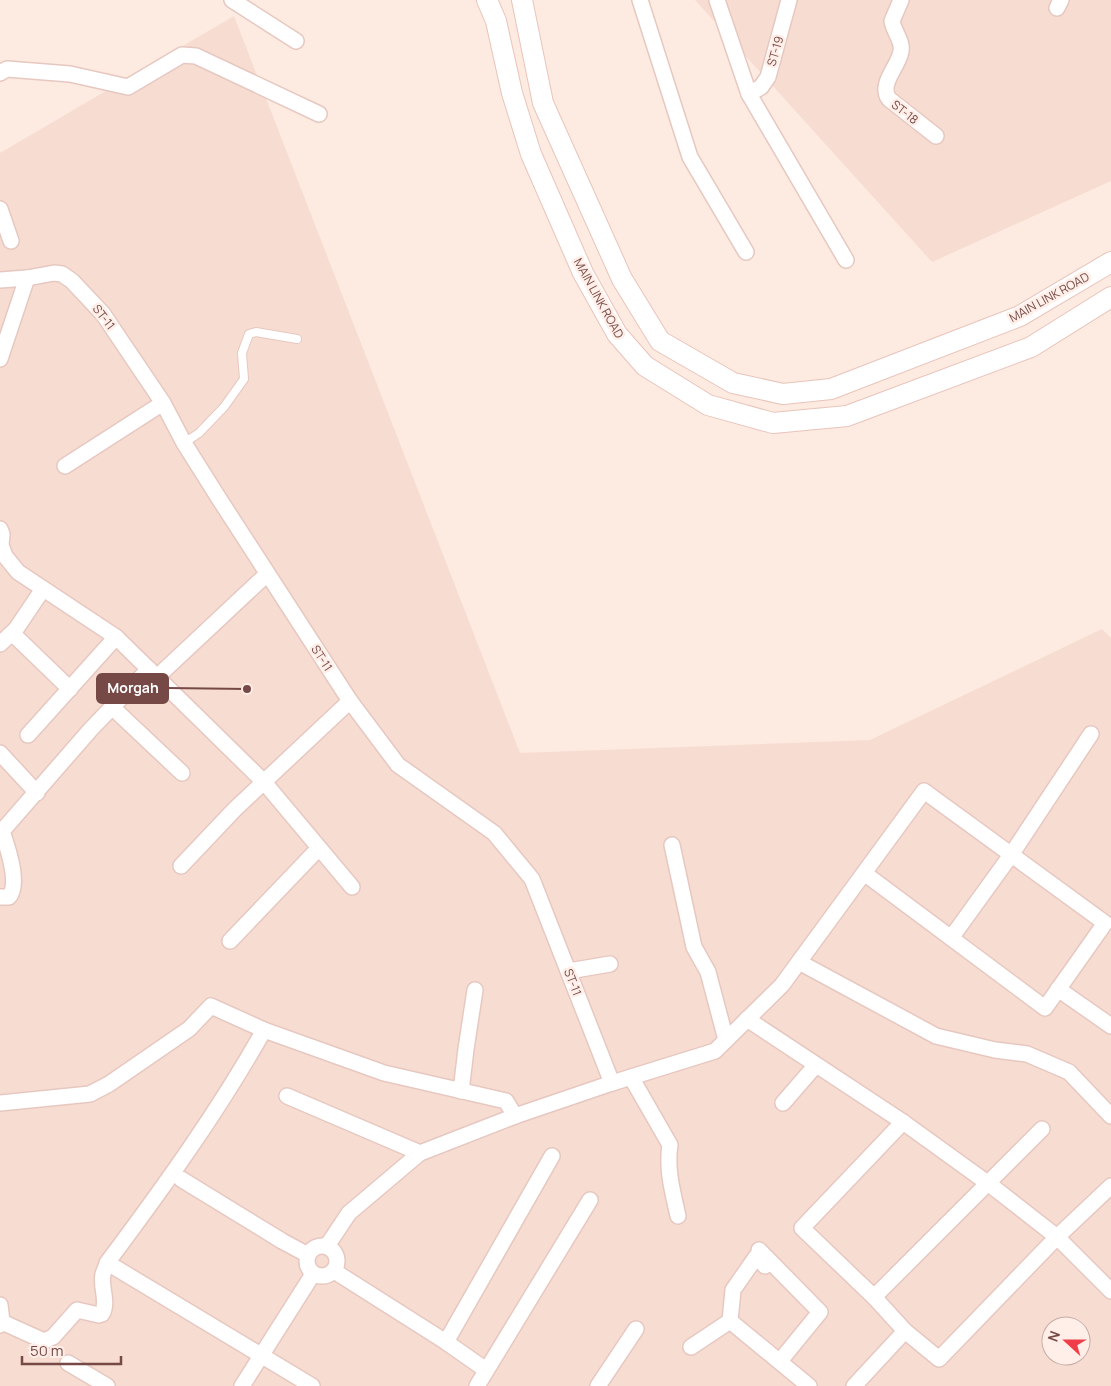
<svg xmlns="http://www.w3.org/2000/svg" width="1111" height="1386" font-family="Manrope,sans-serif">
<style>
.residential{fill:#f7dcd1;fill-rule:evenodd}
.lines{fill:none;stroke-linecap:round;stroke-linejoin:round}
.lane-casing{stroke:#e7c8c1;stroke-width:10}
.street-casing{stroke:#e7c8c1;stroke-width:18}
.secondary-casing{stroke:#e9c4bb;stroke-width:22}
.lane{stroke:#fff;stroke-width:8}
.street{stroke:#fff;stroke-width:15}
.secondary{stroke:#fff;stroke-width:20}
.labels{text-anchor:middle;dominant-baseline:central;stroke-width:5;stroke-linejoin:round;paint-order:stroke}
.street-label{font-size:12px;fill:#764946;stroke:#ffefe8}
.leader{fill:none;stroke:#764946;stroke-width:2}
.callout-dot{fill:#764946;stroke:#ffefe8;stroke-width:2}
.callout{fill:#764946;stroke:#764946;stroke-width:2}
.callout-label{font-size:14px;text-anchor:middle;font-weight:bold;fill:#fff}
</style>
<rect width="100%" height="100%" fill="#fdeae0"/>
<g class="residential">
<polygon points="695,0 1111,0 1111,181 932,262"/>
<path d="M234,16L520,753L870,740L1102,629L1111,638V1386H0V153ZM1051,1326H1081V1356H1051Z"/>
</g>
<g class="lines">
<defs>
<polyline id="lane" points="184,443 199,433 224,407 244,379 242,353 249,334 256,332 297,339"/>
<g id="street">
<polyline points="232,0 296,41"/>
<polyline points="640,0 690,157 746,252"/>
<polyline points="717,0 749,94 846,260"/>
<path d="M901,0L892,21C894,33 905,43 900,55C896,69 879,85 889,99L936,136"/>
<polyline points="1057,8 1061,0"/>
<polyline points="0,73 7,69 70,74 128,87 182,55 196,56 319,114"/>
<polyline points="749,94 761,87 768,77 789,0"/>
<polyline points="0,209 11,241"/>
<polyline points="0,280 27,278 54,273 62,274 72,281 103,314 163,403 184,443 218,497 350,701 398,765 494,833 532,879 612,1083"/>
<polyline points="0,359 27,278"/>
<polyline points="65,466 163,403"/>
<polyline points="0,529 2,534 1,545 5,556 18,572 116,637 264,782 352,887"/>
<polyline points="12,633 70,689"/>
<polyline points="0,644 16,629 43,589"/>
<polyline points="157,677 267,574"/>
<polyline points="112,707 182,773"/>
<polyline points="28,735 116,637"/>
<polyline points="0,753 37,793"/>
<polyline points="672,845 694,947 708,972 726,1040"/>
<polyline points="181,866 235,809 350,701"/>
<path d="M0,897H9C20,884 8,849 3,834V830L91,729L149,669"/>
<polyline points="951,938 1011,855 1091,734"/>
<polyline points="230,941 319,848"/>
<polyline points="799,962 936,1036 995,1050 1027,1054 1069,1072 1111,1116"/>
<polyline points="569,971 610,964"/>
<polyline points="1058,989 1111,1026"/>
<polyline points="747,1019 903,1122 993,1187 1057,1237 1111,1291"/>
<path d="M631,1077L670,1145C666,1169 673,1193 678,1216"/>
<polyline points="461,1091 466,1049 475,990"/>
<polyline points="287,1096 420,1153"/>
<polyline points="0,1103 90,1094 109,1084 189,1029 211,1006 264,1030 384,1073 506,1101 515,1116"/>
<polyline points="783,1103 816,1065"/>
<polyline points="903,1122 802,1228 874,1297 905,1331 939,1359 1057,1237 1111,1186"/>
<polyline points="181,1179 282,1241 308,1255"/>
<circle cx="322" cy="1261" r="15"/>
<polyline points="327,1246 349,1213 420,1153 515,1116 612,1083 715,1051 782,985 924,791 1105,923 1045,1008 864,873"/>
<polyline points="759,1250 820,1312 780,1361"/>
<polyline points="116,1268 312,1386"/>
<polyline points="334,1271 446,1342 486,1370"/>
<polyline points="874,1297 1042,1129"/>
<polyline points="0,1305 2,1322 0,1325"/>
<polyline points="730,1321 809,1386"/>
<path d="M2,1322L44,1341L53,1337L77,1310L99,1315L102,1314C109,1302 100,1287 103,1274C104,1271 106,1267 107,1263C163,1188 218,1112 264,1030"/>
<polyline points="446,1342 552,1156"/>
<polyline points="691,1347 730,1321 733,1290 756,1257 765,1266"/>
<polyline points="68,1363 107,1386"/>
<polyline points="242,1386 313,1274"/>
<polyline points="477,1386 590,1200"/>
<polyline points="598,1386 636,1329"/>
<polyline points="854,1386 905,1331"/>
</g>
<g id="secondary">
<polyline points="487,0 496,21 512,93 531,154 583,273 617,334 645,366 708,405 773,423 847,416 1031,347 1111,297"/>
<polyline points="522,0 543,103 622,279 660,341 733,383 783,394 831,389 1020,316 1111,262"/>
</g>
</defs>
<use href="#lane" class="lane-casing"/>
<use href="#street" class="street-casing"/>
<use href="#secondary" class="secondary-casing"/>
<use href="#lane" class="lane"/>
<use href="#street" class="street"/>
<use href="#secondary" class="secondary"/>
</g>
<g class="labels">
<g class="street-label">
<text transform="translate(775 51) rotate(-74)">ST-19</text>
<text transform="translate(905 112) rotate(38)">ST-18</text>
<text transform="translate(1049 297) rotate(-29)">MAIN LINK ROAD</text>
<text transform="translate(599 298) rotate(61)">MAIN LINK ROAD</text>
<text transform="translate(104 317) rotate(52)">ST-11</text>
<text transform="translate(322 658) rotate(57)">ST-11</text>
<text transform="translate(573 982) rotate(69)">ST-11</text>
</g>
</g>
<path class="leader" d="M247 689L168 688"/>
<circle class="callout-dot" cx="247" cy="689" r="5"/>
<rect class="callout" x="97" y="674" width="71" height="29" rx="5"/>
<g class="callout-label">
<text x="133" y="693">Morgah</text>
</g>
<g transform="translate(1066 1341) rotate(291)"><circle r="24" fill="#ffefe8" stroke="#c8ada7"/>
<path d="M0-4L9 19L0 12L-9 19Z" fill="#ef3e4a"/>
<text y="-8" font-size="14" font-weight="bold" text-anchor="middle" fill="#764946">N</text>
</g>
<path d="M22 1356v8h99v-8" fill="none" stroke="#764946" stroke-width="2.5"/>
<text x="30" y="1356" font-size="15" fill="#764946" stroke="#ffefe8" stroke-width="4" paint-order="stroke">50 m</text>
</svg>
